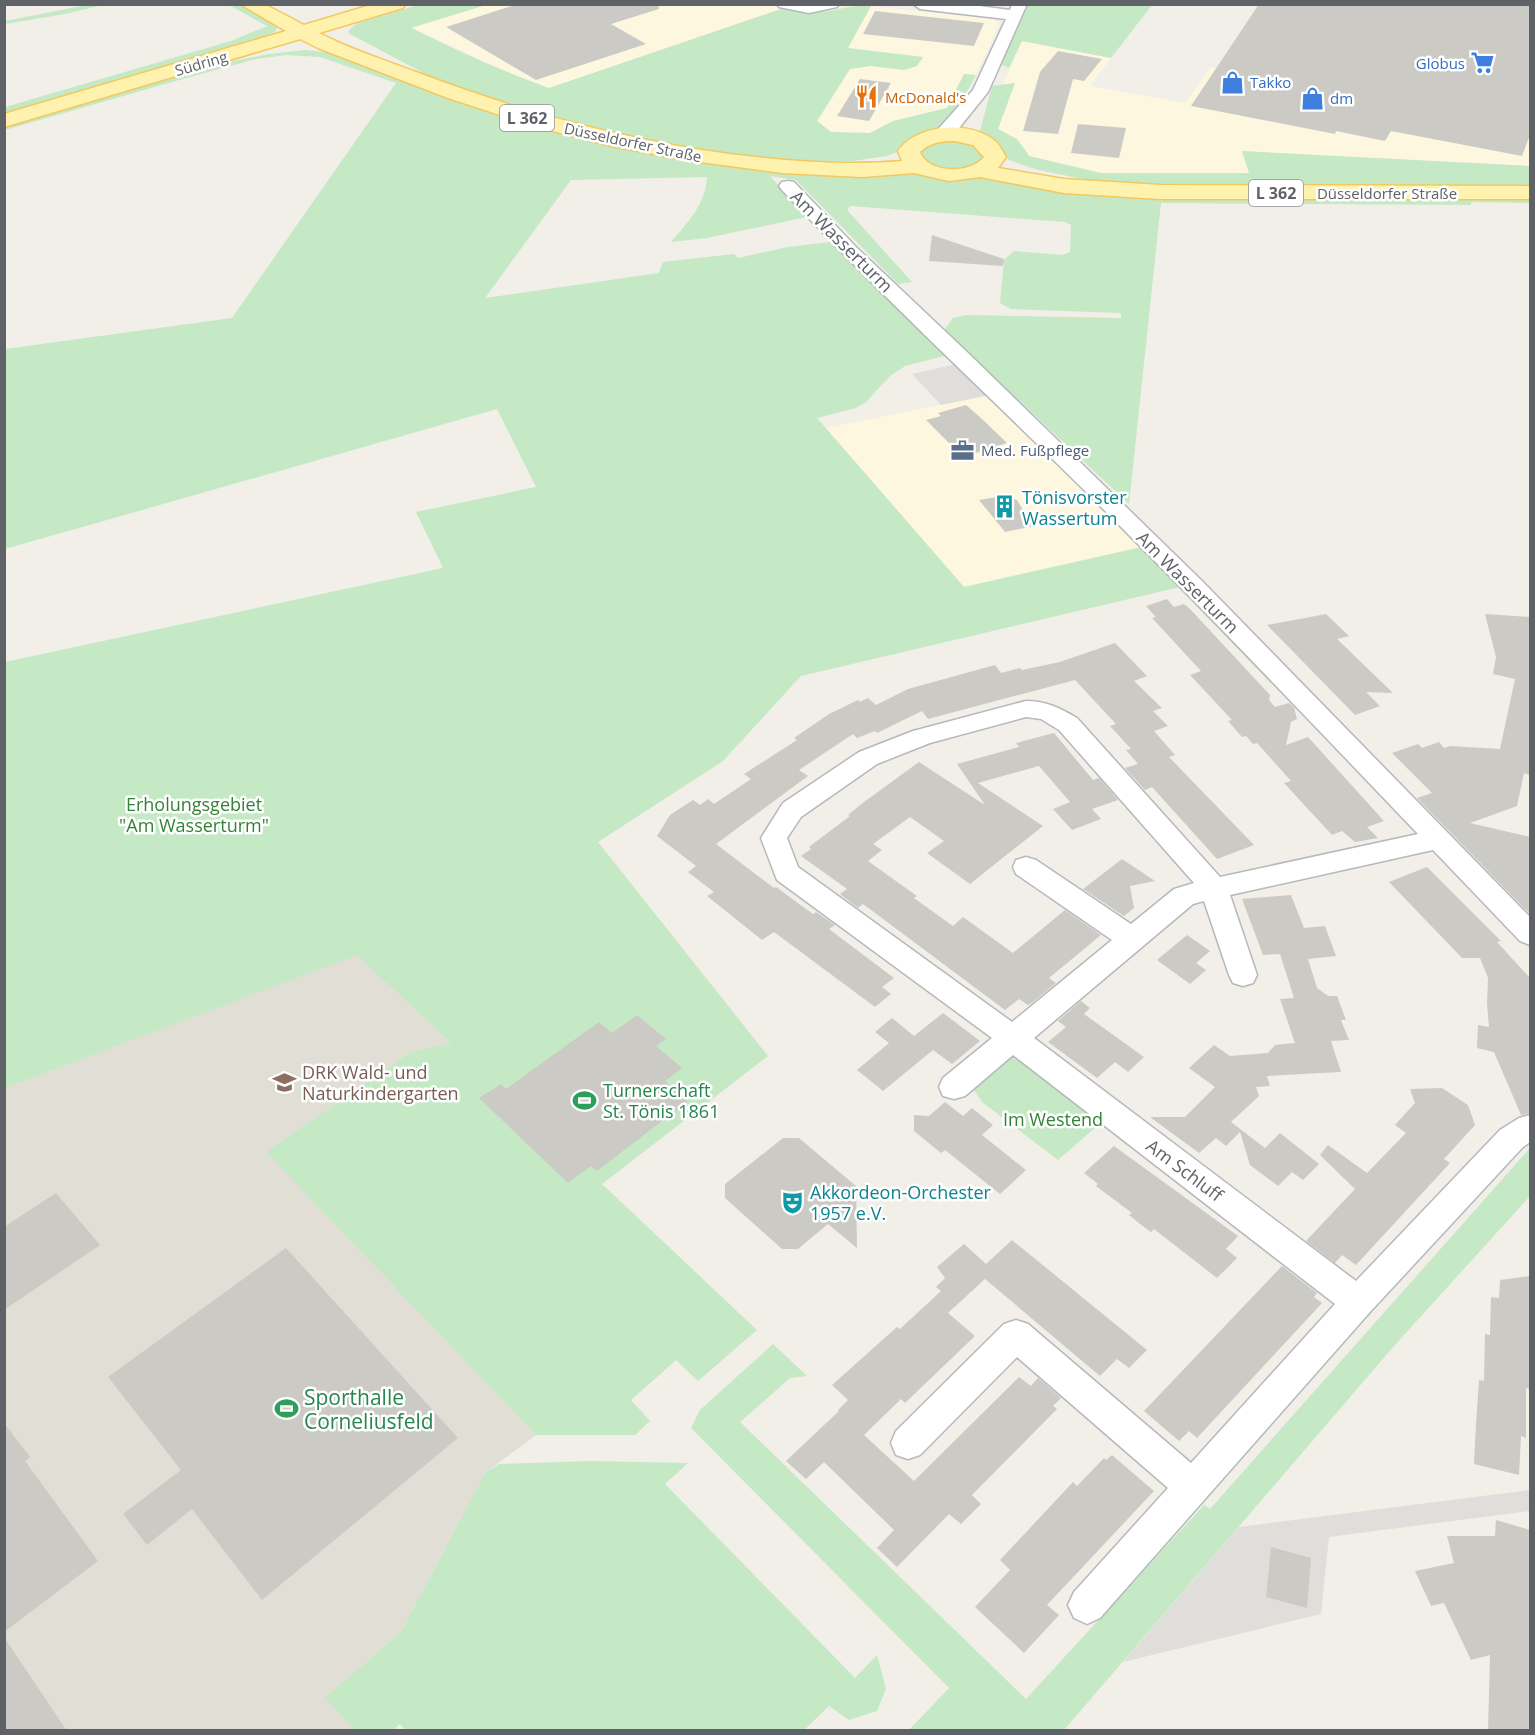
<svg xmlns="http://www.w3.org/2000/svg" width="1535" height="1735" font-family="'Open Sans',sans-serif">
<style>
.commercial{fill:#fef7e0}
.industrial{fill:#e0deda}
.education{fill:#e1ded6}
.green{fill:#c5e8c5}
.building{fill:#cccac5}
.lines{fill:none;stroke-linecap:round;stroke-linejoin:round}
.minor-casing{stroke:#b5b8bc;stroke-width:3}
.major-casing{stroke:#f2c960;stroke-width:3}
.minor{fill:#fff;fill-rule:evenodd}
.major{fill:#fff2af;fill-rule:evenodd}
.labels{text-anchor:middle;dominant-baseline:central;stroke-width:5;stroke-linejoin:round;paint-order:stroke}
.far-street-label{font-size:15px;fill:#5f6368;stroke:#fff}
.far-shop-label{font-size:15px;fill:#366cbe;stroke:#fff;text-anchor:start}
.far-food-label{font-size:15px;fill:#c56008;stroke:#fff;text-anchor:start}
.far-service-label{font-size:15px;fill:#4e5e75;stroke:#fff;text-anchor:start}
.shield{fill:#fff;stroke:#8f9295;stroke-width:1.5}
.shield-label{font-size:16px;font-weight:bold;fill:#5f6368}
.street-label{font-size:18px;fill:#5f6368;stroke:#fff}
.culture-label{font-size:18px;fill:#0d838f;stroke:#fff;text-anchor:start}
.park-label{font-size:18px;fill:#348238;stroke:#fff}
.education-label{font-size:18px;fill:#785e54;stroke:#fff;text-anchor:start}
.leisure-label{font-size:18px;fill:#27864d;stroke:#fff;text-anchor:start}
.near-leisure-label{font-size:21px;fill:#27864d;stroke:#fff;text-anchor:start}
</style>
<rect width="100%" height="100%" fill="#f1efe8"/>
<g class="commercial">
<polygon points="772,4 781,9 549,88 515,76 411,27 486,5"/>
<polygon points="1385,5 1530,5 1530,166 1242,152 1249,173 1101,173 1029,156 1025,148 998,129 1014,83 1003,84 1022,41 1111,58 1090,86 1185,103 1211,67 1336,90"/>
<polygon points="871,6 991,19 998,22 999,25 976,75 964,74 947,108 893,121 870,133 831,132 817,121 850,69 871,66 904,70 922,57 847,48"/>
<polygon points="990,395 1142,547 964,587 826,428"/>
</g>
<g class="industrial">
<polygon points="957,364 990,395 941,405 912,374"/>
<polygon points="1530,1490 1530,1511 1329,1537 1321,1614 1123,1662 1239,1527"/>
</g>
<polygon class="education" points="357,954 451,1043 411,1052 267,1152 536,1435 485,1473 401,1632 326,1696 354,1730 5,1730 5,1088"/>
<g class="green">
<polygon points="87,5 103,5 65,14 5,24 5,21"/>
<polygon points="229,5 242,5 274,23 277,27 276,31 258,40 5,116 5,107 231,41 267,26"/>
<path d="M418,5H486L411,28C456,50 501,71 549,88L781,9C794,11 806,13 819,12C838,11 851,4 871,6L848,48L923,57L917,66L904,70L871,66L850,69L817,121L831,132L870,133L893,121L947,108L964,74L976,75L947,127L897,152L887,156L853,161L782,162L680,148L522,113L433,78L348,33L349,30L356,24Z"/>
<polygon points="1027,5 1152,5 1111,58 1022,41 1009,68 1000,64"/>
<path d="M305,50L332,53L458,101L581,139L623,149L721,165L796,173L892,171L981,175L1329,199L1530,198V203L1471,202V205L1161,203L1129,504L944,330L953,318L966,315L1121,318V313L1011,309L1000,303L1004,260L1014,251L1062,255L1070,252L1071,225L1065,222L850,206L847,210L912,282L898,284L796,180L770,176L807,217L707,238L671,242C688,222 706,204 707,177L571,180L485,298L659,273L663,262L734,254L738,258L788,247L831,242L948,355L905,366L890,376L866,402L856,408L817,418L964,587L1142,547L1180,587L801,676L723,761L598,842L768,1056L602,1184L757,1330L698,1381L676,1360L631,1400L650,1421L635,1435H536L266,1152L411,1052L451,1043L357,955L5,1088V662L443,568L416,512L536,487L497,409L5,549V349L232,318L396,83L320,57L286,55L256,59L179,80L5,130V126L224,63L269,54Z"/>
<polygon points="1015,83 998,129 1017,139 1029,156 1101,173 1249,173 1242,151 1530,166 1530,186 1213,188 1093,181 1038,170 1009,160 980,131 992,86"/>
<path d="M966,140L985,152L984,159C964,172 935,175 919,153C926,136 950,141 966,140Z"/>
<polygon points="1011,1058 1026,1062 1104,1120 1058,1160 982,1102 974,1090"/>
<polygon points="1530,1148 1530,1196 1394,1346 1064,1730 909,1730 949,1688 691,1428 700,1410 773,1344 807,1376 790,1378 740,1422 1026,1699 1204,1505 1210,1509"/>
<polygon points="590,1461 688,1463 665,1484 855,1678 877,1655 886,1689 877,1711 849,1720 829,1706 804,1730 405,1730 400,1724 393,1730 354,1730 325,1697 401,1632 485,1473 499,1464"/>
</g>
<g class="building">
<polygon points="518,4 658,4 659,9 611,24 646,44 536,80 446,27"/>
<polygon points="1259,4 1530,4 1530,135 1522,156 1391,131 1385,141 1336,131 1335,134 1191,106"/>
<polygon points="875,11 984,23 974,46 863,34"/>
<polygon points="1058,51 1102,59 1084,81 1073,79 1058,134 1023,131 1040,72"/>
<polygon points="860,79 891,83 869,121 837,116"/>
<polygon points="1078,124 1126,128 1119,158 1071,153"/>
<polygon points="932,235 1004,259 1003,266 929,261"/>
<polygon points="966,405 981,418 1007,443 963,457 926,420 941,416 938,413"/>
<polygon points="1003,496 1017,500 1033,526 1005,532 979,500"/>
<polygon points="1167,599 1174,607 1184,604 1190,609 1270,695 1269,700 1275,707 1289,703 1294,707 1297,719 1291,722 1286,745 1308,737 1384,821 1367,827 1378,838 1355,842 1342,831 1332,835 1284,783 1291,781 1257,743 1253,744 1246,736 1242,737 1228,721 1232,720 1190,675 1201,671 1152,618 1156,617 1146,606"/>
<polygon points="1326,614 1349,636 1337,639 1393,693 1366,692 1380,706 1355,715 1267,625"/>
<polygon points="1485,614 1530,617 1530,775 1524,773 1517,806 1470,823 1530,837 1530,914 1417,798 1432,793 1392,753 1418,744 1422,748 1439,742 1444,748 1451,746 1500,749 1515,679 1493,674 1496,657"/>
<polygon points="1115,643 1147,676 1134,681 1162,708 1153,711 1168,726 1154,731 1175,755 1169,757 1254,845 1217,859 1152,787 1145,790 1125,768 1138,764 1126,750 1131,749 1110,726 1116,724 1075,680 928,719 922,711 877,733 875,731 857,738 853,734 799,770 808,776 716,844 774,888 776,887 813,914 816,912 835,925 829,929 894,978 882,987 891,994 875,1007 774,932 762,940 707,896 714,892 688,872 696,866 657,836 670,815 693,800 700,805 708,799 714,804 751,779 744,774 797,740 794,738 829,714 858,700 860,702 868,698 876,705 908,689 995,665 1001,673 1020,668 1022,670 1060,662"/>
<polygon points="1054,733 1093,780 1099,778 1118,800 1092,809 1101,819 1072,830 1053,809 1070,802 1039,766 978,783 1043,826 970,884 927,853 944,841 910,817 873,844 882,850 868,861 917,896 914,898 953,926 963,917 1013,953 1065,910 1101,935 1049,978 1056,983 1033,1002 1028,1005 1019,999 1005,1010 863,904 858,908 840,894 847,889 801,856 811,849 809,847 850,816 848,815 864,802 919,762 985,805 957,764 1019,747 1016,743"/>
<polygon points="1122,859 1155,881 1130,886 1134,908 1124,916 1083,889"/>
<polygon points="1427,867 1501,941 1497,942 1530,978 1530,1113 1521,1115 1494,1052 1477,1048 1478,1025 1489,1027 1487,1003 1488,978 1480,958 1462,958 1389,882"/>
<polygon points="1291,895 1304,928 1325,926 1336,956 1308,959 1317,988 1328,996 1337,996 1346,1020 1341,1020 1349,1040 1331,1041 1341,1072 1267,1076 1270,1086 1256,1087 1259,1096 1231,1122 1265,1148 1280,1133 1319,1164 1303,1180 1292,1172 1278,1186 1250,1165 1240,1132 1226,1146 1216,1138 1199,1153 1150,1117 1185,1117 1215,1087 1189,1068 1214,1045 1230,1056 1268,1053 1275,1045 1295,1043 1280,999 1294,998 1280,954 1263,955 1242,899"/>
<polygon points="1187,935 1210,951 1196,963 1206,970 1190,984 1157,960"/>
<polygon points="1081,1001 1090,1008 1084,1014 1144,1057 1128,1072 1115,1062 1097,1078 1048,1042 1066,1027 1058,1021"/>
<polygon points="943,1013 980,1041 952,1064 933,1050 883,1091 857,1070 889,1043 875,1032 892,1018 914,1036"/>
<polygon points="637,1015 666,1039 656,1046 682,1068 665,1081 688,1101 597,1171 591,1166 568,1183 479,1098 501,1084 506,1089 599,1022 612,1033"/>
<polygon points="1442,1088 1468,1105 1475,1125 1444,1159 1450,1163 1356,1265 1342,1255 1335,1263 1306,1241 1355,1189 1320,1155 1328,1145 1367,1173 1406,1133 1395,1125 1415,1103 1410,1089"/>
<polygon points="945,1102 963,1116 972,1108 993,1125 982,1135 1026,1170 1000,1194 945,1150 941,1153 914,1131 914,1115 929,1116"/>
<polygon points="783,1138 799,1138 856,1186 857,1248 828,1224 798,1249 782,1249 725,1198 725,1184"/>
<polygon points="1114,1146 1238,1236 1226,1249 1237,1258 1217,1278 1154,1229 1151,1232 1140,1224 1129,1215 1132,1213 1096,1186 1098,1184 1084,1173"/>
<polygon points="56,1193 100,1245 4,1310 4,1227"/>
<polygon points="1012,1240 1147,1350 1129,1368 1117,1359 1100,1376 985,1279 948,1313 975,1336 905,1403 901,1399 864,1435 914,1481 1019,1377 1031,1386 1038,1378 1061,1398 1053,1406 1057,1409 972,1495 981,1504 961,1524 949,1514 897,1567 877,1548 894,1530 824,1462 806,1479 786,1461 839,1411 838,1410 848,1400 832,1385 897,1327 900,1329 941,1291 936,1287 945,1278 937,1267 964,1244 986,1264"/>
<polygon points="286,1248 458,1438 262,1600 192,1509 147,1545 123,1514 181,1470 108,1377"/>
<polygon points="1282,1266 1317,1293 1314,1297 1322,1303 1197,1438 1189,1431 1179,1441 1144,1411"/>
<polygon points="1529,1276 1530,1389 1526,1388 1526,1438 1521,1436 1519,1475 1474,1464 1476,1424 1479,1380 1484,1381 1485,1334 1490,1335 1491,1297 1499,1298 1500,1280"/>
<polygon points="4,1423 30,1457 25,1461 98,1561 4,1632"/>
<polygon points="1112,1455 1154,1491 1047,1605 1059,1615 1024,1653 975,1607 1010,1570 1000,1560 1073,1482 1077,1486 1104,1458 1106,1460"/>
<polygon points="1496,1520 1530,1530 1530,1731 1488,1731 1490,1655 1471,1660 1444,1603 1431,1606 1415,1571 1454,1563 1447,1536 1495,1536"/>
<polygon points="1271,1547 1311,1558 1307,1608 1266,1597"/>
<polygon points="4,1637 67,1731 4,1731"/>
</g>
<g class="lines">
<defs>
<g id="minor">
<polygon points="777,4 839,4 837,7 809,13 779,7"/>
<polygon points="913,4 964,4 1010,10 1012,4 1027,4 988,92 955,133 948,139 936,139 933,135 973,90 1006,19 920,9"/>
<path d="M788,181L794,182L856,247L967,352L1202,581L1530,917V945L1520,941L1433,850L1230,895L1257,975L1253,983L1243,986L1233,983L1229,975L1204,901L1193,904L1034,1038L1356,1281L1500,1130L1519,1118L1530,1115V1142L1522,1148L1370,1312L1100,1618L1087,1624L1074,1618L1068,1605L1074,1592L1168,1488L1017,1357L920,1455L908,1459L896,1455L891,1443L896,1431L1004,1324L1016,1320L1028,1324L1191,1463L1335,1304L1013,1055L965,1096L954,1099L943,1096L939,1087L943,1078L992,1038L777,880L761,838L783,803L859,752L913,731L1026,701C1046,701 1060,708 1077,718L1220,877L1418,834C1307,718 1196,601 1082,488C982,389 878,293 782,190L779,186L782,182ZM1026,717L1041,719L1059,730L1194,883L1174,889L1131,924L1036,860L1026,857L1016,860L1013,867L1016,874L1112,940L1012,1022L798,867L787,838L801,817L877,764L930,743Z"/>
</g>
<path id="major" d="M240,4H264L304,25L374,4H405L403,8L319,33C350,49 384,60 416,72C518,111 621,139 729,154C787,161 844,166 902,161L898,151C917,124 970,120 995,141C1000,145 1002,151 1006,157L998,168L1064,179L1160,185L1530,186V199H1160L1064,193L980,177L949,181L914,173L862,177L782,173L685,160L612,146L537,127L448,98L318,48L300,39L4,127V114L286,31ZM955,141L973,145L984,157C971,174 928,174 920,152C930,142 942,141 955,141Z"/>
</defs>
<use href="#minor" class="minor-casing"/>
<use href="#major" class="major-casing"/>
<use href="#minor" class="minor"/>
<use href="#major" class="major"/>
</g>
<defs>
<symbol id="supermarket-bare" viewBox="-9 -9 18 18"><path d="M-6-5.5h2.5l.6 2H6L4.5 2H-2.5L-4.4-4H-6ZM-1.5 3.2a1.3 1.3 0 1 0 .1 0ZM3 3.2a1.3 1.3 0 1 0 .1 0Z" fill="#3f7fe0" stroke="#fff" stroke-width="2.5" paint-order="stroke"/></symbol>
<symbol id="shop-bare" viewBox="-9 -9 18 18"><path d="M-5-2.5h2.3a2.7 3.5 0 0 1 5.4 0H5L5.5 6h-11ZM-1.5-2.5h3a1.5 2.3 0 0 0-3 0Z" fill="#3f7fe0" stroke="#fff" stroke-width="2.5" paint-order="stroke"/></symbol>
<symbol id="restaurant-bare" viewBox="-9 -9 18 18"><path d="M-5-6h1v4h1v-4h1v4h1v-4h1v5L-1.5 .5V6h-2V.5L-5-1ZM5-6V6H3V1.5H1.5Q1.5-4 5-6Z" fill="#e8710a" stroke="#fff" stroke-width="2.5" paint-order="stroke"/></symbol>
<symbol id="office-bare" viewBox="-9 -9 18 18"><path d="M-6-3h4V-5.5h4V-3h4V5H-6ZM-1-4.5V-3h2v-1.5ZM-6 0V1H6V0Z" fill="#5c6f8a" stroke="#fff" stroke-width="2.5" paint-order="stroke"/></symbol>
<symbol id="building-bare" viewBox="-9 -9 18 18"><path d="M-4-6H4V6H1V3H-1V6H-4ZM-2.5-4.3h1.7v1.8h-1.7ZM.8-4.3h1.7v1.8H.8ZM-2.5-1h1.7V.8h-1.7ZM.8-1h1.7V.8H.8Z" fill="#0f9aa8" stroke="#fff" stroke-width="2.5" paint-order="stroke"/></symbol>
<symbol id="school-bare" viewBox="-9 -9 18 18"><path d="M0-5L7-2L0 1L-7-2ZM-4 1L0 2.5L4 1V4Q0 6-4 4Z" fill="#8d6e63" stroke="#fff" stroke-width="2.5" paint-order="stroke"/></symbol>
<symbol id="stadium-bare" viewBox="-9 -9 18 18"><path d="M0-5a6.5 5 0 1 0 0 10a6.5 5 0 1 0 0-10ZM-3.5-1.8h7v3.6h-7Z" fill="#2e9e5b" stroke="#fff" stroke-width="2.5" paint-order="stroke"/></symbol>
<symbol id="theatre-bare" viewBox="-9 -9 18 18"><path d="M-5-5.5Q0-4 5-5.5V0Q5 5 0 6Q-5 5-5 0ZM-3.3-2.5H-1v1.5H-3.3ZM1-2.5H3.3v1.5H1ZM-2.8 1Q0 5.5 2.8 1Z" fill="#0f9aa8" stroke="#fff" stroke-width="2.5" paint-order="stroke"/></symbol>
</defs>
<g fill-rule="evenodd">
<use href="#supermarket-bare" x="1466" y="46" width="33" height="33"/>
<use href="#shop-bare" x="1216" y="66" width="33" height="33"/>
<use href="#restaurant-bare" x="850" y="80" width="33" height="33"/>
<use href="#shop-bare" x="1296" y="82" width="33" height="33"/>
<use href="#office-bare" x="946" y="434" width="33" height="33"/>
<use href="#building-bare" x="988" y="490" width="33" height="33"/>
<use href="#school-bare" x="268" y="1066" width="33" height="33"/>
<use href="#stadium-bare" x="568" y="1084" width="33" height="33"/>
<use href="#theatre-bare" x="776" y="1186" width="33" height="33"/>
<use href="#stadium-bare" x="270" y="1392" width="33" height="33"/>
</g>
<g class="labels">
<g class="far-street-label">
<text transform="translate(201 63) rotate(-16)">Südring</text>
<text transform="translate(633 142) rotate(12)">Düsseldorfer Straße</text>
<text x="1387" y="193">Düsseldorfer Straße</text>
</g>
<g class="far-shop-label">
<text x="1465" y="63" text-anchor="end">Globus</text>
<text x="1250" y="82">Takko</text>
<text x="1330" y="98">dm</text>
</g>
<g class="far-food-label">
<text x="885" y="97">McDonald's</text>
</g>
<g class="far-service-label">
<text x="981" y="450">Med. Fußpflege</text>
</g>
<g class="shield">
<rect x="500" y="105" width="54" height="26" rx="4.5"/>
<rect x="1249" y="180" width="54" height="26" rx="4.5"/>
</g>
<g class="shield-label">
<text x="527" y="118">L 362</text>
<text x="1276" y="193">L 362</text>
</g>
<g class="street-label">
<text transform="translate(842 241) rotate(45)">Am Wasserturm</text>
<text transform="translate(1188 582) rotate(45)">Am Wasserturm</text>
<text transform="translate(1185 1170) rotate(37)">Am Schluff</text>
</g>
<g class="culture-label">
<text x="1022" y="497">Tönisvorster<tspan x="1022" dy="21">Wassertum</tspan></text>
<text x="810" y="1192">Akkordeon-Orchester<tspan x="810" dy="21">1957 e.V.</tspan></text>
</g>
<g class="park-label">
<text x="194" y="804">Erholungsgebiet<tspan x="194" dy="21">"Am Wasserturm"</tspan></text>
<text x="1053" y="1119">Im Westend</text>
</g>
<g class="education-label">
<text x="302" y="1072">DRK Wald- und<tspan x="302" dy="21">Naturkindergarten</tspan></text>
</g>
<g class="leisure-label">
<text x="603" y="1090">Turnerschaft<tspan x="603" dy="21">St. Tönis 1861</tspan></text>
</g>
<g class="near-leisure-label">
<text x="304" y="1397">Sporthalle<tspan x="304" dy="24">Corneliusfeld</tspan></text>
</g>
</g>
<rect width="1535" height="1735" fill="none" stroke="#5f6368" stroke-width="12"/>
</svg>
